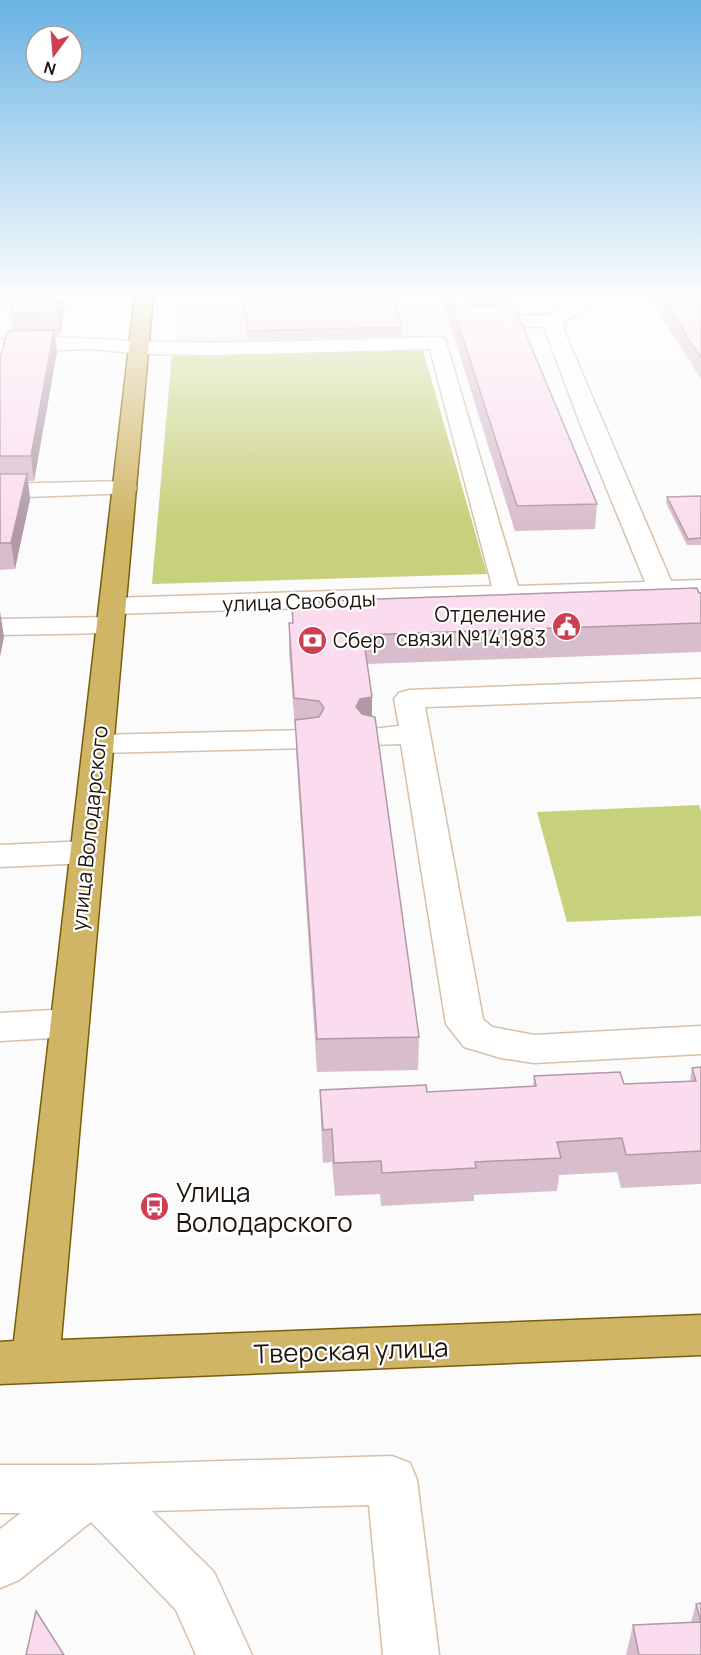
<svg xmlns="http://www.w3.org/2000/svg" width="701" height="1655" font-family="Manrope,sans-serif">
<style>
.built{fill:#fbeee2}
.green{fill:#c7d07a}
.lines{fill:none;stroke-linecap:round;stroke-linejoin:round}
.minor-casing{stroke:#d7bfa8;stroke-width:3}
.major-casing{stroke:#7d5c05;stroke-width:3}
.minor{fill:#fff;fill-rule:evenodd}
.major{fill:#d0b566;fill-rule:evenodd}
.wall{fill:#d8bdcd}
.shaded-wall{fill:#b09aa7}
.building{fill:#fbdcee;stroke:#b09aa7;stroke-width:1.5}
.labels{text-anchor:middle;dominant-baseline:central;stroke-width:4.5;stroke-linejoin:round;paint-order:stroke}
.street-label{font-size:21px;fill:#1e150d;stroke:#fff}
.poi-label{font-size:21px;fill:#1e150d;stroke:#fff;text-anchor:end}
.near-poi-label{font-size:26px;fill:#1e150d;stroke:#fff;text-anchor:start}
.near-street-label{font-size:26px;fill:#1e150d;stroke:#fff}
</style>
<rect width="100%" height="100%" fill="#fbfbfb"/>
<polygon class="built" points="177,295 451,295 454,306 443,341 175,347"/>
<g class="green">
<polygon points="422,347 487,574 152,584 172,353"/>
<polygon points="699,805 701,811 701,916 567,922 537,812"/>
</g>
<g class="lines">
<defs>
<g id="minor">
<path d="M447,295H465L472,316L549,315L580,295H598L596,302L563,323L565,333L671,581L701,580V596L112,614L102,612L99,606L102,600L112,598L492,586L430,349L215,355L139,354L94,349L11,351L7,357L0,359V340C56,333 113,342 169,342C258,344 348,339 438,337L445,339L518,586L645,582L581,426L544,327L457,326Z"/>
<polygon points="125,481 133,483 137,488 133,493 0,498 0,484"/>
<polygon points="110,617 120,619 124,625 120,631 110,633 0,635 0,619"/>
<polygon points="701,679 701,697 425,707 483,1019 492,1027 534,1035 701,1026 701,1054 534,1063 501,1058 464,1047 446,1024 401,744 373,745 362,742 358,736 362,730 399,726 394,699 399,693 409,690"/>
<polygon points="308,730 319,733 323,739 319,745 308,748 98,753 87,751 83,744 87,737 98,735"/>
<polygon points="87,841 99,845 104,852 99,859 87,863 0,867 0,845"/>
<polygon points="70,1009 84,1013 89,1023 84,1033 70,1037 0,1041 0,1013"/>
<polygon points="392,1456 410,1463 417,1480 439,1655 383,1655 369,1505 152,1511 214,1572 252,1655 196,1655 176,1610 91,1522 19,1580 0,1588 0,1529 21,1513 0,1513 0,1465 93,1465"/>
</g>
<polygon id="major" points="135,295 153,295 61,1340 701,1315 701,1355 0,1384 0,1342 14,1341"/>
</defs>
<use href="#minor" class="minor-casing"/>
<use href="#major" class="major-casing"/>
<use href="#minor" class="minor"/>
<use href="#major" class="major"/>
</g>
<g class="wall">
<polygon points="0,295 63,295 65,310 60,335 55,335 57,352 34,481 28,481 30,499 15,569 0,570 0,359 13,331 11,313 12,311 0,311"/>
<polygon points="441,295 452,295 456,306 471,306 467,295 509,295 508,308 597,504 595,529 515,531"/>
<polygon points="648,295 701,295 701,379"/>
<polygon points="244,312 402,327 401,336 248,340 247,321 244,321"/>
<polygon points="701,496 701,545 687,545 666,503 667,497"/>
<polygon points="701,593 701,652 367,664 372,697 372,716 419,1037 418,1070 317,1072 296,751 296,728 295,728 289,652 289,623 293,623 292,607"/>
<polygon points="701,1067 701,1184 621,1188 617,1172 559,1175 557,1191 474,1195 474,1201 381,1206 380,1194 335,1196 332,1162 323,1163 321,1124 320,1090 427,1092 533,1087 534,1076 624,1084 690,1081 692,1068"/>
<polygon points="701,1603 701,1655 626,1655 633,1625 691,1622 696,1604"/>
</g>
<g class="shaded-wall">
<polygon points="61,295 63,295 65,310 60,335 57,312"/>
<polygon points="54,330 57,352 34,481 31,456"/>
<polygon points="27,474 30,499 15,569 11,543"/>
<polygon points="0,611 4,637 0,657"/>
<polygon points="372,697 372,727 356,707 360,699"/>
</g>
<g class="building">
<polygon points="16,295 61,295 57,312 11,313"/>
<polygon points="245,295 393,295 402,327 248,331 247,312 244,312"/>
<polygon points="449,295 452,295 456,306 515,308 597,504 517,506"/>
<polygon points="660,295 701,295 701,358"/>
<polygon points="54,330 31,456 0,456 0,359 6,335 9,331"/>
<polygon points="0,474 27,474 11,543 0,543"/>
<polygon points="701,496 701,538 688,539 667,497"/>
<polygon points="697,588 699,593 701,593 701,623 363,635 372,697 360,699 356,707 362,714 375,717 419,1037 317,1039 295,720 319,717 324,708 319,701 294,698 289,623 293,623 292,607 320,606 319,601"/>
<polygon points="701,1067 701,1151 626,1155 622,1138 557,1142 561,1158 475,1162 476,1168 382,1173 381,1161 334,1163 332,1129 323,1130 320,1090 426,1085 427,1092 536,1086 534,1076 620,1072 624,1084 696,1081 692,1068"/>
<polygon points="701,1603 701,1655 639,1655 633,1625 701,1622 696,1604"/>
<polygon points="36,1611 64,1655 26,1655"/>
</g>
<linearGradient id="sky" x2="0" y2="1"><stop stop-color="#69b3e4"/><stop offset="0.56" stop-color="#fdfdfd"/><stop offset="1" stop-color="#fdfdfd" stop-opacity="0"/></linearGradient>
<rect width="701" height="526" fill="url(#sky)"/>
<defs>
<symbol id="civic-disc" viewBox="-11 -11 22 22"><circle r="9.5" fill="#cf3f53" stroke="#fff"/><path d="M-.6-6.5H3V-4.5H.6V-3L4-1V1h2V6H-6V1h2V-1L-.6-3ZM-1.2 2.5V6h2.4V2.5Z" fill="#fff"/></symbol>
<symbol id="bank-disc" viewBox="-11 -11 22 22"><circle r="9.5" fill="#cf3f53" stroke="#fff"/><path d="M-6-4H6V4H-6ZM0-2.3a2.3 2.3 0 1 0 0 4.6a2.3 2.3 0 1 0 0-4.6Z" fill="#fff"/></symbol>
<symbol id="bus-disc" viewBox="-11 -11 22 22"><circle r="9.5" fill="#cf3f53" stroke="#fff"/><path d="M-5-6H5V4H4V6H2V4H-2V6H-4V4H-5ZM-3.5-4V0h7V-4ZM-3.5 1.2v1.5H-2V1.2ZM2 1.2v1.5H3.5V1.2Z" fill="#fff"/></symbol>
</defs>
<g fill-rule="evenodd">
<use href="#civic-disc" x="550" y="610" width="33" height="33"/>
<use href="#bank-disc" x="296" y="624" width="33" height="33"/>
<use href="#bus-disc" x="138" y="1190" width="33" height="33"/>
</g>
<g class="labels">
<g class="street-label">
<text transform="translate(299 601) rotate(-2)">улица Свободы</text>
<text transform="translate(89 828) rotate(-84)">улица Володарского</text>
</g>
<g class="poi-label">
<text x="546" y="614">Отделение<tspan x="546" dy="24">связи №141983</tspan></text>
<text x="333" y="640" text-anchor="start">Сбер</text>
</g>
<g class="near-poi-label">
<text x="176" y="1192">Улица<tspan x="176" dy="30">Володарского</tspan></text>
</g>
<g class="near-street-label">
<text transform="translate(351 1350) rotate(-2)">Тверская улица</text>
</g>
</g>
<g transform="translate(54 54) rotate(196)"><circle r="28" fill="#ffffff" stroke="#a5a19e" stroke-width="1.5"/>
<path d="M0-4.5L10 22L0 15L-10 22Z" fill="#cf3f53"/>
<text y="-9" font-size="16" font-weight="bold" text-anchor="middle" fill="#1e150d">N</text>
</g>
</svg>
